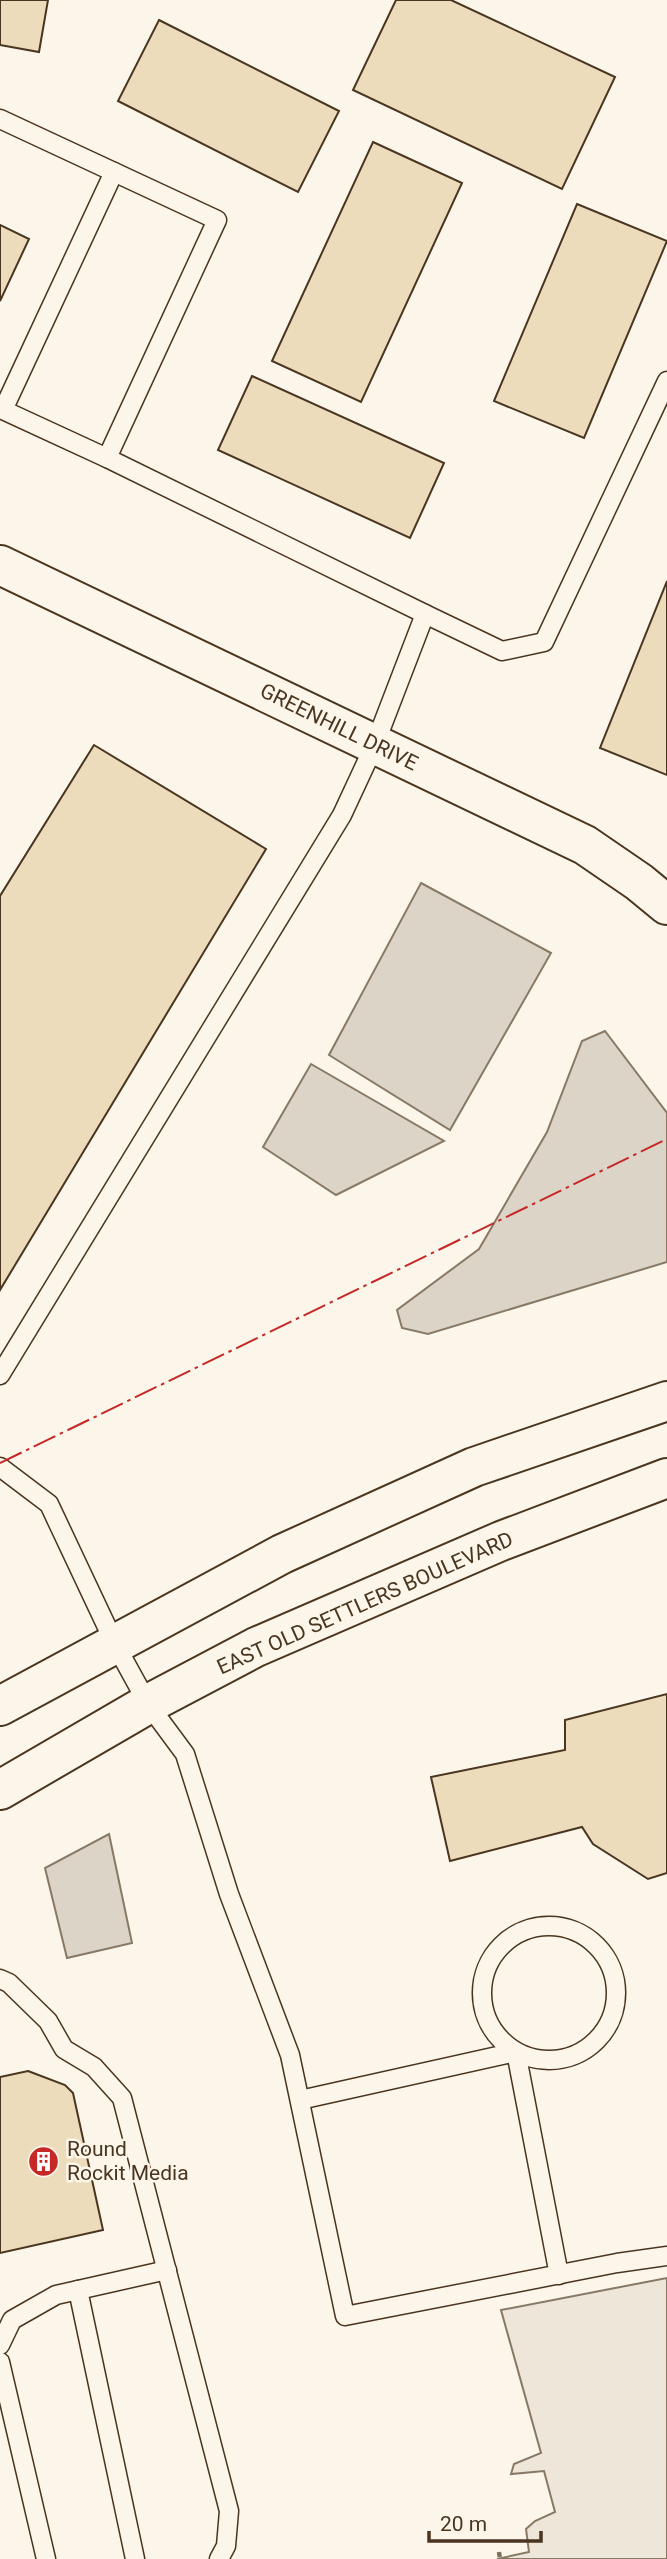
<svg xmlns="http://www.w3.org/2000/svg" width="667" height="2559" font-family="Roboto,sans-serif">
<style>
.green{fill:#ede6d9;stroke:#887966;stroke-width:2}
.water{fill:#dcd4c6;stroke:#887966;stroke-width:2}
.building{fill:#ecdcbc;stroke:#4a3520;stroke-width:2}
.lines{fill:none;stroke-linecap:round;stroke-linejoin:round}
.lane-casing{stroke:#4a3520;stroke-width:21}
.secondary-casing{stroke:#4a3520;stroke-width:42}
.path{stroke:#7f6f5c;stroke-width:4.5;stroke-dasharray:5 3.5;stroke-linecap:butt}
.lane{stroke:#fbf6e9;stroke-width:18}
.secondary{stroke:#fbf6e9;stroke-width:38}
.power{stroke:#c62828;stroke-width:2;stroke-dasharray:24 5 3.5 5;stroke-linecap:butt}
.labels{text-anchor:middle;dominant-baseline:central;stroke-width:5;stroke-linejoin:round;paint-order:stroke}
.street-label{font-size:21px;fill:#4a3520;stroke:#fbf6e9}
.poi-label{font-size:21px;fill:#4a3520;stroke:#fbf6e9;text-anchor:start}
</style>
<rect width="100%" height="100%" fill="#fbf6e9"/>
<polygon class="green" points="667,2278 667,2559 497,2559 529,2552 526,2529 535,2521 555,2512 544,2471 511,2474 514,2464 541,2453 501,2310"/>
<g class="water">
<polygon points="421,883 551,953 450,1130 329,1055"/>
<polygon points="605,1031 667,1113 667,1262 428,1334 402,1328 397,1310 479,1249 547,1132 582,1041"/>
<polygon points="311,1064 444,1141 336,1195 263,1147"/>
<polygon points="109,1834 132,1943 67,1958 45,1868"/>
</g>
<g class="building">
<polygon points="0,0 48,0 39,52 0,45"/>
<polygon points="396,0 451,0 615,77 562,189 353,90"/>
<polygon points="159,20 339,111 298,192 118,101"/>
<polygon points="373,142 462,183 361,402 272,361"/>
<polygon points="577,204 667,241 584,438 494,401"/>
<polygon points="0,225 29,239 0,301"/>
<polygon points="252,376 444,463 410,538 218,450"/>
<polygon points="667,581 667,775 600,748"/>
<polygon points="94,745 266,849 0,1290 0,896"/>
<polygon points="667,1694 667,1873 648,1879 593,1844 582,1827 450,1861 431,1777 565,1750 565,1720"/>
<polygon points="28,2071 65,2085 73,2093 103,2230 0,2253 0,2077"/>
</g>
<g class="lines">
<defs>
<g id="lane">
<polyline points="0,119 217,220 107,458 425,614 375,744 342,815 0,1375"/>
<polyline points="107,458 3,410 114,172"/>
<polyline points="425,614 502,651 544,642 667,381"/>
<polyline points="0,1467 49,1504 114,1642 148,1704 185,1754 229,1894 290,2055 345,2316 617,2263 667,2256"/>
<circle cx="549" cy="1993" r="67"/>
<polyline points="0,1979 9,1983 48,2021 64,2049 94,2067 122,2098 229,2511 226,2546 219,2559"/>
<polyline points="300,2100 516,2052 559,2275"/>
<polyline points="78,2290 135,2559"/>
<polyline points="0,2345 12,2320 56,2295 167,2270"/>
<polyline points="0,2362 46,2559"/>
</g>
<g id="secondary">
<polyline points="0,565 585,845 639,882 667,905"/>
<polyline points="0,1706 282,1554 474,1467 667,1401"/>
<polyline points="0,1790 148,1704 256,1647 501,1541 667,1478"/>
</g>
</defs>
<use href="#lane" class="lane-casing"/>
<use href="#secondary" class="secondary-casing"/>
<polyline class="path" points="499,2552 500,2559"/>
<use href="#lane" class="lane"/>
<use href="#secondary" class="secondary"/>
<polyline class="power" points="0,1463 667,1139"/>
</g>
<defs>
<symbol id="building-disc" viewBox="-11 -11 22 22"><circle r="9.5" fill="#c62828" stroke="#fbf6e9"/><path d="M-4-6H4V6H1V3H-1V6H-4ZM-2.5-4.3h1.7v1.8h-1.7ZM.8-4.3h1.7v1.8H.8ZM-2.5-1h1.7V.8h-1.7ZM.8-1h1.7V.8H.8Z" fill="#fff"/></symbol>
</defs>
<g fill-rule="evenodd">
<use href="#building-disc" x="26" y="2144" width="35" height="35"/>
</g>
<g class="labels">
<g class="street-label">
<text transform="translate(339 727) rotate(26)">GREENHILL DRIVE</text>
<text transform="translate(365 1603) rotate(-24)">EAST OLD SETTLERS BOULEVARD</text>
</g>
<g class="poi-label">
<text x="67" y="2149">Round<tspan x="67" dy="24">Rockit Media</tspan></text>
</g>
</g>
<path d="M429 2531v10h112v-10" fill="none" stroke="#4a3520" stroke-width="3.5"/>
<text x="440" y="2531" font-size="21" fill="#4a3520" stroke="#fbf6e9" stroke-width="5" paint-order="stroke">20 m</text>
</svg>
